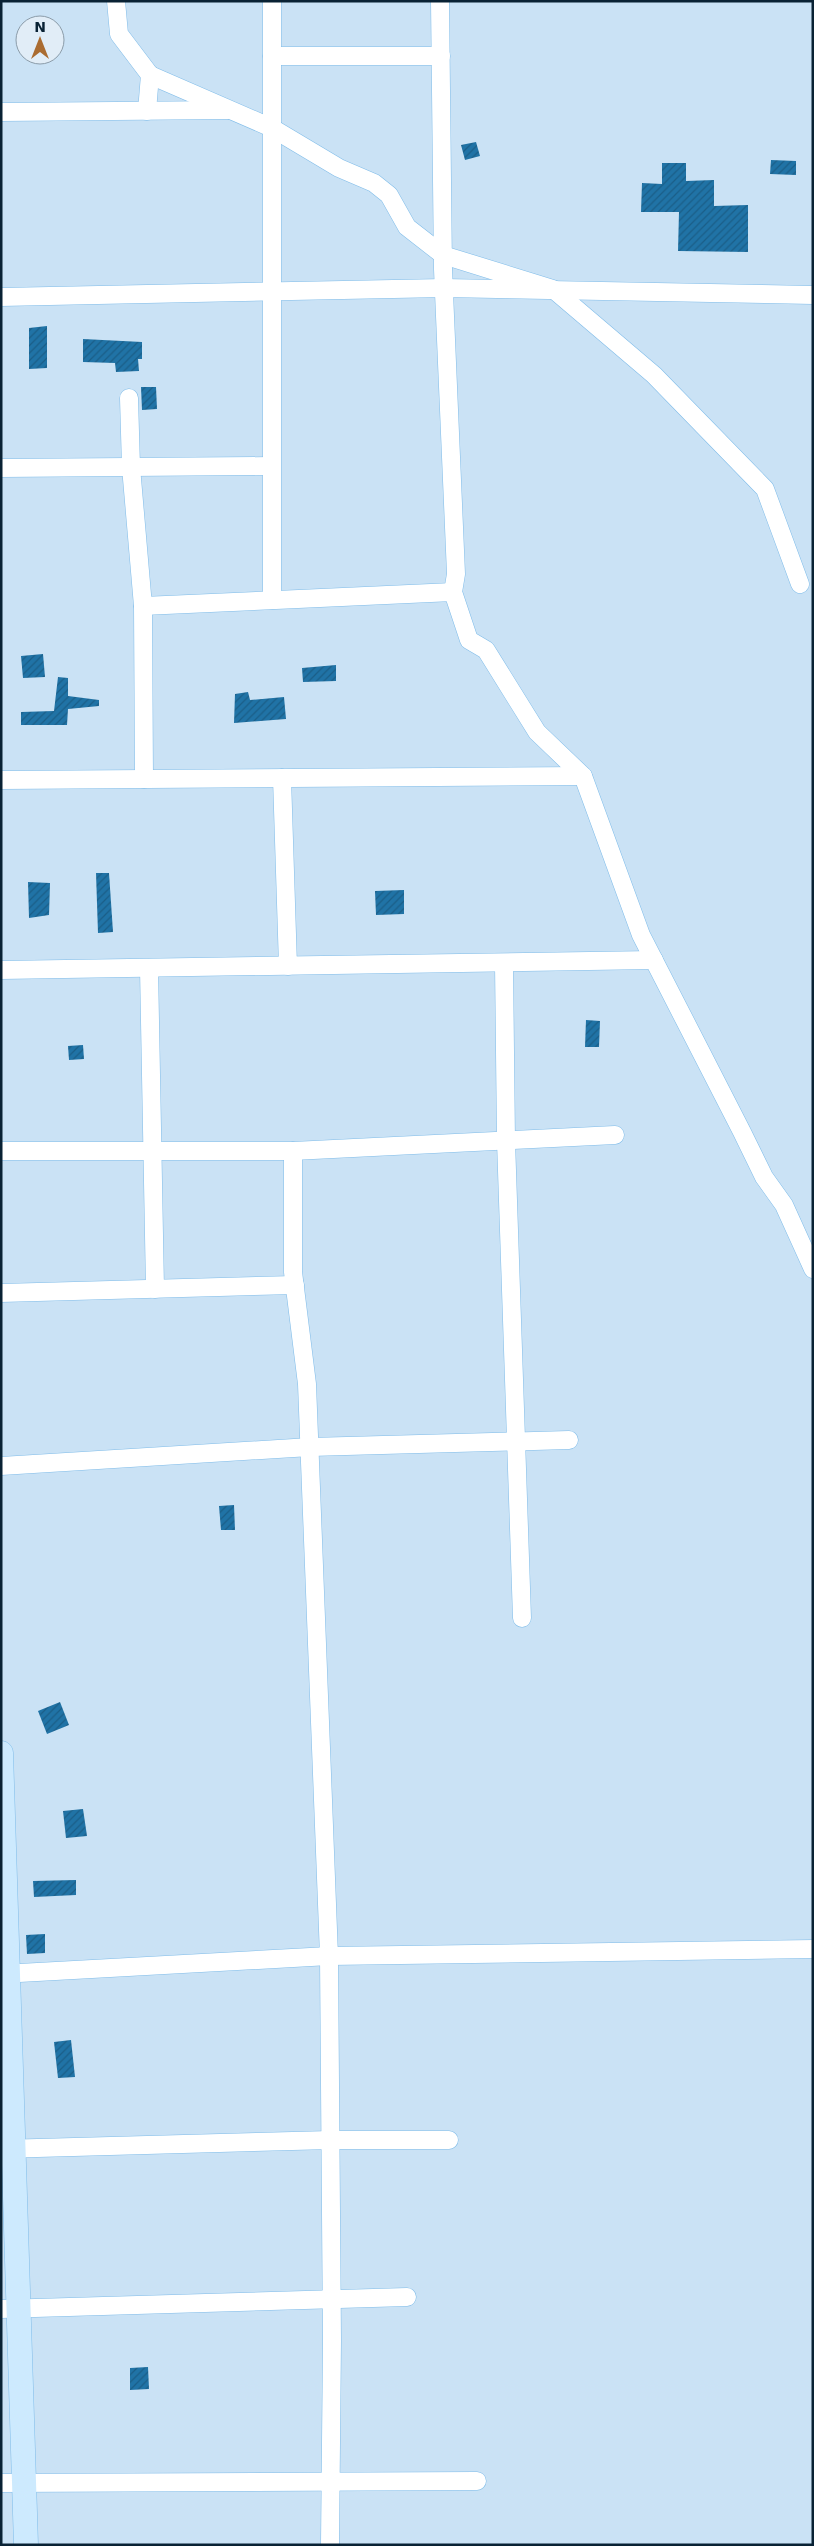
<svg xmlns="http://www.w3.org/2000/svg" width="814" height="2546" font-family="'DejaVu Sans',sans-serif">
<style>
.building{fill:url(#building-hatch)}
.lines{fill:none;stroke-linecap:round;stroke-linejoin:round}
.street-casing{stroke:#7fbce9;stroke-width:19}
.secondary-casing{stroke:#7fbce9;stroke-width:25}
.street{stroke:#fff;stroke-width:18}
.secondary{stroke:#cdeafe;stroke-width:24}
</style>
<defs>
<pattern id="building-hatch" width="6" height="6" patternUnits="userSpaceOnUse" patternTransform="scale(1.25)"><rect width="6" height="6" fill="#2073a6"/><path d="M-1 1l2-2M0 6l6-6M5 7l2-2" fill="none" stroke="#1a5e88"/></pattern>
</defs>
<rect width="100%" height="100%" fill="#cae2f5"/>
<g class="building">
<polygon points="476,142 480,156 465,160 461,145"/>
<polygon points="771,160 796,161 796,175 770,174"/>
<polygon points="662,163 686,163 686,181 714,180 714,206 748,205 748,252 678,251 679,212 641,212 642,183 662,184"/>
<polygon points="47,326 47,368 29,369 29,328"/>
<polygon points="83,339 142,342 142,359 138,359 139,371 116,372 115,363 83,362"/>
<polygon points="141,387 156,387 157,409 142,410"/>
<polygon points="43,654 45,677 23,678 21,656"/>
<polygon points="336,665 336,681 303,682 302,668"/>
<polygon points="58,677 68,678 68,696 99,700 99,706 68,709 67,725 21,725 21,712 54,711"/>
<polygon points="248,692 250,700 284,697 286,719 234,723 235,694"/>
<polygon points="96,873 109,873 113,932 98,933"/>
<polygon points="28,882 50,883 49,915 29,918"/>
<polygon points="404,890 404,914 376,915 375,891"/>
<polygon points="586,1020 600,1021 599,1047 585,1047"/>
<polygon points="83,1045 84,1059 69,1060 68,1046"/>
<polygon points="234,1505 235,1530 221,1530 219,1506"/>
<polygon points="60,1702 69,1725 47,1734 38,1711"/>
<polygon points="83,1809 87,1836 66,1838 63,1811"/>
<polygon points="76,1880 76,1895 34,1897 33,1881"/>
<polygon points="45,1934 45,1953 27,1954 26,1935"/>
<polygon points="71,2040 75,2077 58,2078 54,2042"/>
<polygon points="148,2367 149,2389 130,2390 130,2368"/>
</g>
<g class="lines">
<defs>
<g id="street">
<polyline points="116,1 119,34 150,75 147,111"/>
<polyline points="272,1 272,600"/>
<polyline points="440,1 443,269 456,574 453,592 469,640 486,650 537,732 583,776 641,935 742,1132 764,1177 784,1205 813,1269"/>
<polyline points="272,56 441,56"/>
<polyline points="150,75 272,128 339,168 374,183 389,195 407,227 443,255 553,289 654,375 765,489 800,584"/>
<polyline points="1,112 228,110"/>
<polyline points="1,297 444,288 813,295"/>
<polyline points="129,398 131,467 143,606 144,779"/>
<polyline points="1,468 271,466"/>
<polyline points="143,606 453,592"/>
<polyline points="282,778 288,966"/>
<polyline points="1,780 583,776"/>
<polyline points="504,963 506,1141 522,1618"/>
<polyline points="149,968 155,1289"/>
<polyline points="1,970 654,960"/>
<polyline points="1,1151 293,1151 615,1135"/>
<polyline points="293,1151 293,1272 307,1384 329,1956 332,2341 330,2545"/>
<polyline points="1,1293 295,1285"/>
<polyline points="1,1466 310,1447 569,1440"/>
<polyline points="1,1974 329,1956 813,1949"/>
<polyline points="1,2149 331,2140 449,2140"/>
<polyline points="1,2309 407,2297"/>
<polyline points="1,2483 477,2481"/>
</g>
<polyline id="secondary" points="1,1753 26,2545"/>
</defs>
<use href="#street" class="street-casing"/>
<use href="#secondary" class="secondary-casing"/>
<use href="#street" class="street"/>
<use href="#secondary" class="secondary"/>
</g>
<rect width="814" height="2546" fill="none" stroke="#092234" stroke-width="5"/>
<g transform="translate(40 40)"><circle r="24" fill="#e1edf7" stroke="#8b9ca9"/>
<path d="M0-4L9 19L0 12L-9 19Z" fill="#aa6c31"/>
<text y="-8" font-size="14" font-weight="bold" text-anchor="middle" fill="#092234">N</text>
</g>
</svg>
